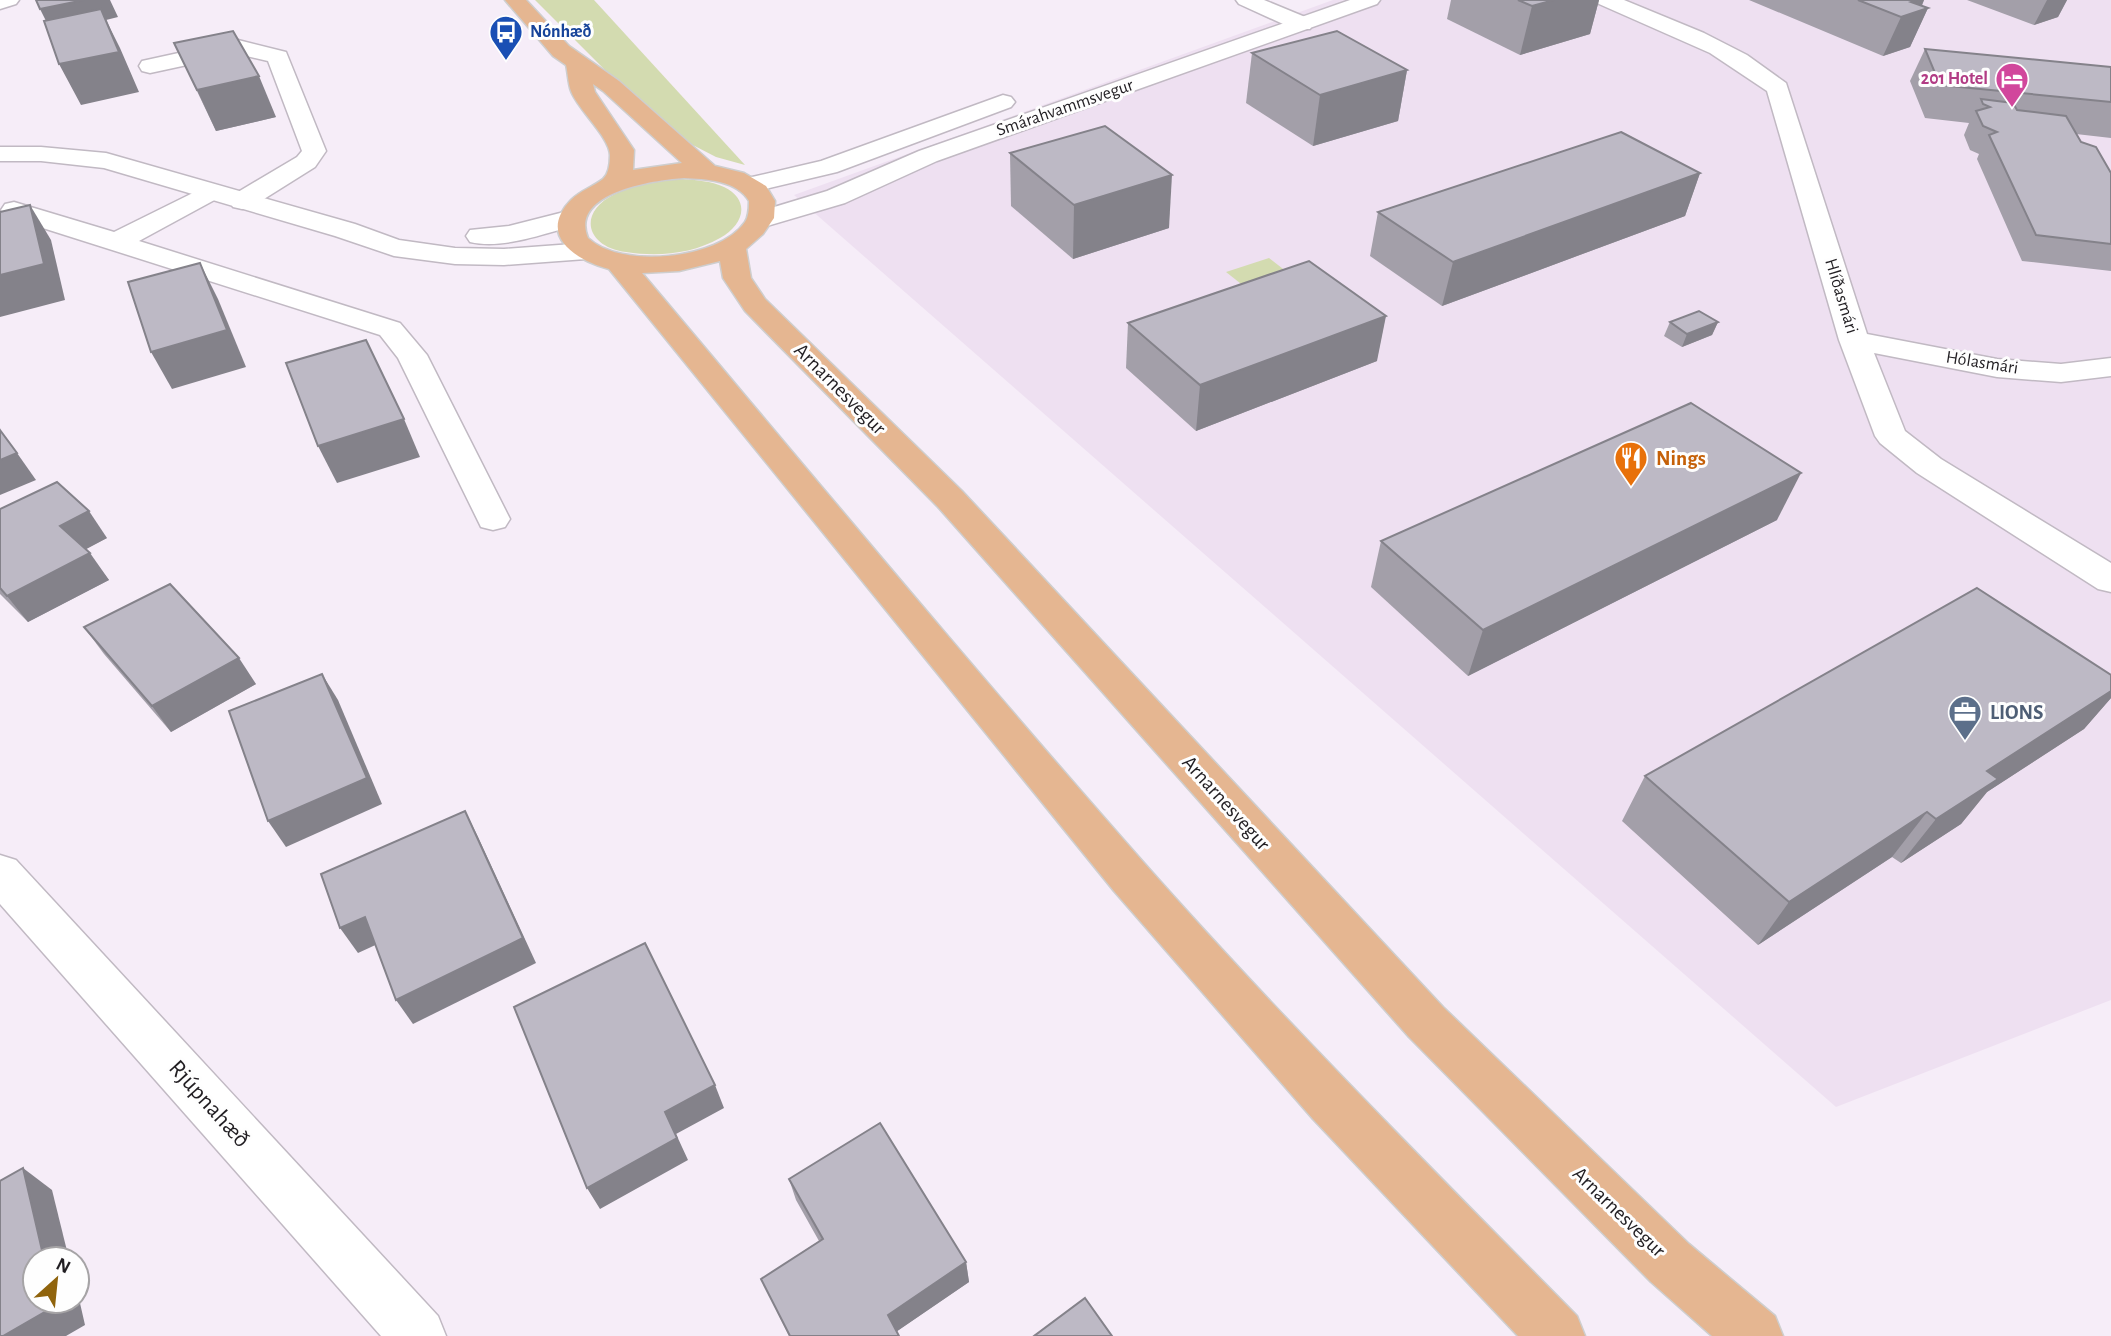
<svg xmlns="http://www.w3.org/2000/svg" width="2111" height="1336" font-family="'Alegreya Sans',sans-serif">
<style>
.built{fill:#eee0f1}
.green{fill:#d3dbb0}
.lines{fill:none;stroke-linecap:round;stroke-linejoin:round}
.street-casing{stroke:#c1b9c3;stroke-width:3}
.secondary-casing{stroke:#c1b9c3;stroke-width:3}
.primary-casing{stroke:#cecece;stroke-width:3}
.street{fill:#fff;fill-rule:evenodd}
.secondary{fill:#fff;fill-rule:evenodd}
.primary{fill:#e5b691;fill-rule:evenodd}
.wall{fill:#a39fa9}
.shaded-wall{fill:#84828a}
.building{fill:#bdb9c5;stroke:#84828a;stroke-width:2}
.labels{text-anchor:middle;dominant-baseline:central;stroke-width:6;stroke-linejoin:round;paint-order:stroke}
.far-transit-label{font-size:18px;font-weight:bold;fill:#164399;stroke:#fefefe;text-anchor:start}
.far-hotel-label{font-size:18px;font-weight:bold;fill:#b23c85;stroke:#fefefe;text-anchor:end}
.far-street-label{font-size:18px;fill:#211e22;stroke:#fefefe}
.street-label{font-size:21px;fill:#211e22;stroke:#fefefe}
.food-label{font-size:21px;font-weight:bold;fill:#c56008;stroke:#fefefe;text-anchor:start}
.service-label{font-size:21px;font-weight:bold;fill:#4e5e75;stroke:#fefefe;text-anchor:start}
.near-street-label{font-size:24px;fill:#211e22;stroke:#fefefe}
</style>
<rect width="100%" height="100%" fill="#f6edf8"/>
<polygon class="built" points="1333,0 2111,0 2111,1000 1836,1107 794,195"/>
<g class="green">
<polygon points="535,0 594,0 745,165 716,157 685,141 649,114"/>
<path d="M682,179C696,180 711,181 724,187C751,200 744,225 720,238C692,254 658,257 626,252C587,247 576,213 615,194C636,184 658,181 682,179Z"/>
<polygon points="1269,258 1287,272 1245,287 1226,272"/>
</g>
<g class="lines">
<defs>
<g id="street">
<polygon points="0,0 19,0 16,4 0,9"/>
<polygon points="1236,0 1264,0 1310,19 1313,24 1310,29 1294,29 1239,4"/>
<polygon points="1596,0 1624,0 1704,33 1747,55 1786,83 1867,334 1997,359 2061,364 2111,358 2111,376 2061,382 1997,377 1874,353 1905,431 1941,459 2111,563 2111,592 2098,589 1917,473 1880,443 1875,436 1839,340 1767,91 1710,53 1599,4"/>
<polygon points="238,40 286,52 326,151 315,167 251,207 242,209 233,207 229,201 233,195 297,157 302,151 268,61 238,54 150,73 142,71 139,66 142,61"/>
<polygon points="211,184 220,187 224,192 220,197 139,241 400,323 427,355 510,519 505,527 493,530 481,527 398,358 380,335 5,216 1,210 5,204 14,202 114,232"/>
<polygon points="0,855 16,860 438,1316 446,1336 381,1336 0,904"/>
</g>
<g id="secondary">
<polygon points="1350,0 1380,0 1377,4 937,161 845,203 760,228 751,226 747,220 751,214 827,191 919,151"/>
<polygon points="1003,95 1011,97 1015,102 1011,107 837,172 748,193 739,190 735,185 739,180 821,161"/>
<polygon points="0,147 41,147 106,153 355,224 399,240 455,248 504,249 586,243 596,245 600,251 596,257 586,259 504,265 455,264 394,256 335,236 104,168 41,161 0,161"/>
<path d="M572,210L581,212L585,218L581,224C547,232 505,250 470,242L466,236L470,230L509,226Z"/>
</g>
<path id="primary" d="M505,0H526L569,46L619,81L715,166L744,173L766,186L775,201L774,218L763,234L746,249L751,278L765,299L962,491L1443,1007L1689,1244L1775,1316L1783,1336H1712L1651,1282L1409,1037L938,507L745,311L723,278L720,261L679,271L642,273C808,470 973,669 1144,863C1282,1019 1430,1167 1577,1316L1585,1336H1518L1313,1119L1114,891L609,269C575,260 537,235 571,200C581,190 593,187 603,179C609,174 610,162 610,155C609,136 578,110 571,91C568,83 568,73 566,65L553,56ZM593,84L603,91L682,163L633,170L634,150L595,92ZM684,178C705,179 737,180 749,201C749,208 749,216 745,222C719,260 620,269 588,238C569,192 655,180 684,178Z"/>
</defs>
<use href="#street" class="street-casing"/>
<use href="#secondary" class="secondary-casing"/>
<use href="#primary" class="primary-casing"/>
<use href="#street" class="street"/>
<use href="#secondary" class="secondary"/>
<use href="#primary" class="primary"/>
</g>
<g class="wall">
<polygon points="1451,0 1599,0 1590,34 1520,55 1447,19"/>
<polygon points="1749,0 1924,0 1922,6 1928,8 1910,47 1883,56"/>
<polygon points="1967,0 2067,0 2058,17 2034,25"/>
<polygon points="174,43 276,117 216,131"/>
<polygon points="1925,49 2111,67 2111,138 2076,134 2081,142 2111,173 2111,271 2022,261 1977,159 1979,154 1970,150 1964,135 1969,123 1925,118 1910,81"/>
<polygon points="1252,53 1407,70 1398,121 1313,146 1246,103"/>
<polygon points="1010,153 1169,228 1073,259 1011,206"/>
<polygon points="1700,173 1685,216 1442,306 1370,256 1378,212"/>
<polygon points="1670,322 1718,322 1712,335 1682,347 1664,336"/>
<polygon points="1128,323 1377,361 1196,431 1126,368"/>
<polygon points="0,509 107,538 85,549 109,580 28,622 0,594"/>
<polygon points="1777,520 1468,676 1371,587 1381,541"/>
<polygon points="84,627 256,684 171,732 104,654"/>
<polygon points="2111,675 2111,698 2084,729 1987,792 1961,824 1901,863 1892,857 1758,945 1622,821 1645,776"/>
<polygon points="789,1179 966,1262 969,1282 897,1331 899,1336 789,1336 761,1279 819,1241 796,1200"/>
</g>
<g class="shaded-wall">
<polygon points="84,0 110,0 118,17 106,20 120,48 139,92 81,105 59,64 51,31 40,9"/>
<polygon points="1554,0 1599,0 1590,34 1520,55 1532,6"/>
<polygon points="1917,0 1924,0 1919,11 1928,8 1910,47 1883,56 1901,17 1911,2"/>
<polygon points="2047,0 2067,0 2058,17 2034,25"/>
<polygon points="1407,70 1398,121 1313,146 1320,95"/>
<polygon points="259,76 276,117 216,131 197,90"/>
<polygon points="1700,173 1685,216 1442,306 1453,262"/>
<polygon points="1172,175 1169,228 1073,259 1074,205"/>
<polygon points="30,205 51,240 65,300 0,317 0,275"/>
<polygon points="200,263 218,299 246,367 172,389 151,352"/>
<polygon points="1386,316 1377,361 1196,431 1200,385"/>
<polygon points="1718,322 1712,335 1682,347 1687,334"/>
<polygon points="404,419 420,457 337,483 318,446"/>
<polygon points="17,453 36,480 0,495 0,460"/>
<polygon points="1801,473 1777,520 1468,676 1483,630"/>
<polygon points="89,511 107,538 79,553 60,526"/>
<polygon points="90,553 109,580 28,622 7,596"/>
<polygon points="239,658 256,684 171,732 152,706"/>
<polygon points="322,674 338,700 382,804 286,847 268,821"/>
<polygon points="2111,691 2111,698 2084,729 1987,792 1961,824 1901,863 1936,819 1987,771"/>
<polygon points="465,811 478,837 536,963 413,1024 396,1000"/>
<polygon points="1927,812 1892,857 1758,945 1789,902"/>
<polygon points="365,917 382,942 358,953 340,928"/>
<polygon points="715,1085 724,1108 676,1134 688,1160 600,1209 587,1188 665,1112"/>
<polygon points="23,1168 52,1190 69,1259 44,1259"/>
<polygon points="966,1262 969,1282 893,1334 888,1315"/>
<polygon points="77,1290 85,1325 66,1336 3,1336 54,1301 77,1301"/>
</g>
<g class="building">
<polygon points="36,0 84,0 40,9"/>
<polygon points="1518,0 1554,0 1532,6"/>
<polygon points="1858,0 1917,0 1911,2 1928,8 1901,17"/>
<polygon points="101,9 119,52 59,64 44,21"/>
<polygon points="233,31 259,76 197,90 174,43"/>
<polygon points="1337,31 1407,70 1320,95 1252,53"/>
<polygon points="1925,49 2111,67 2111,102 1940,85"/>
<polygon points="1981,99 2013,103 2017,110 2066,116 2081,142 2096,147 2111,173 2111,244 2036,235 1989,135 1997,132 1983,126 1976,111 1990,107 1983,104"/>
<polygon points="1105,126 1172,175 1074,205 1010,153"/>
<polygon points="1621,132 1700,173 1453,262 1378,212"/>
<polygon points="30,205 44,264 0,275 0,212"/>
<polygon points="1309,261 1386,316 1200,385 1128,323"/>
<polygon points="200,263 227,330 151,352 128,282"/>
<polygon points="1699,311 1718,322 1687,334 1670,322"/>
<polygon points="366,340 404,419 318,446 286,363"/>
<polygon points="1691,403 1801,473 1483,630 1381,541"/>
<polygon points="0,430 17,453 0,460"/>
<polygon points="57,482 89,511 60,526 90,553 7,596 0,588 0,509"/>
<polygon points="170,584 239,658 152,706 84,627"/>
<polygon points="1977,588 2111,675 2111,691 1987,771 1998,779 1936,819 1927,812 1789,902 1645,776"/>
<polygon points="322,674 367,778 268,821 229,711"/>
<polygon points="465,811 523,938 396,1000 365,917 340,928 321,874"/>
<polygon points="645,943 715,1085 665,1112 677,1138 587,1188 514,1007"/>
<polygon points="880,1123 966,1262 888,1315 899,1336 790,1336 761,1279 823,1239 789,1179"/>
<polygon points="23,1168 44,1259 35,1259 35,1301 54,1301 55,1306 3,1336 0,1336 0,1181"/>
<polygon points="1085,1298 1112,1336 1034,1336"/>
</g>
<defs>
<symbol id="bus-pin" viewBox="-11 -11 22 30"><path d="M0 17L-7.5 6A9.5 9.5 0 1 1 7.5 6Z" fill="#1a4fb4" stroke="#fefefe"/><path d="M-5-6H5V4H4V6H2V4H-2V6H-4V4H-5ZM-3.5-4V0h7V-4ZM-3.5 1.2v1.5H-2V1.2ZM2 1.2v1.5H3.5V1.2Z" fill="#fff"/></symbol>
<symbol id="hotel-pin" viewBox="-11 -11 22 30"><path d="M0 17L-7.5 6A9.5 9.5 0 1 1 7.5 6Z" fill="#d1479c" stroke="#fefefe"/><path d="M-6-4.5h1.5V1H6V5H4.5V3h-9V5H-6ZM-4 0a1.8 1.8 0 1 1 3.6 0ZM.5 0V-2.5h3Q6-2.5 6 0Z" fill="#fff"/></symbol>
<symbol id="restaurant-pin" viewBox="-11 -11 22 30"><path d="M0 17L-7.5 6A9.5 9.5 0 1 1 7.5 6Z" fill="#e8710a" stroke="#fefefe"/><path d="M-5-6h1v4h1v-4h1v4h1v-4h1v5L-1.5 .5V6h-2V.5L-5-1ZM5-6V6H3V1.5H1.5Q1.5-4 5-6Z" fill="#fff"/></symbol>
<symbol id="office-pin" viewBox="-11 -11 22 30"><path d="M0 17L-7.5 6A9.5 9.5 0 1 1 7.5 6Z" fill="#5c6f8a" stroke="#fefefe"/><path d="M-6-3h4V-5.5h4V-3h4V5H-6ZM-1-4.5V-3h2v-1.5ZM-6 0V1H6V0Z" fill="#fff"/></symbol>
</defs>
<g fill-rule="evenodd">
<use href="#bus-pin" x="487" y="13" width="38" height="52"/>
<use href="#hotel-pin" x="1993" y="60" width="38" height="52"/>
<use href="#restaurant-pin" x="1612" y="439" width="38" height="52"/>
<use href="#office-pin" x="1946" y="693" width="38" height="52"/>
</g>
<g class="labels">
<g class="far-transit-label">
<text x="530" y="32">Nónhæð</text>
</g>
<g class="far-hotel-label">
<text x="1988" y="79">201 Hotel</text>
</g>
<g class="far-street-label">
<text transform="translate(1065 108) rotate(-19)">Smárahvammsvegur</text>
<text transform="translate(1841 296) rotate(73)">Hlíðasmári</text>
<text transform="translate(1982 363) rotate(9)">Hólasmári</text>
</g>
<g class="street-label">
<text transform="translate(840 389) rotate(45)">Arnarnesvegur</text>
<text transform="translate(1226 803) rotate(48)">Arnarnesvegur</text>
<text transform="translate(1619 1212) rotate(44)">Arnarnesvegur</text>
</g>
<g class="food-label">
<text x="1656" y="458">Nings</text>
</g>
<g class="service-label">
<text x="1990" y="712">LIONS</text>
</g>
<g class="near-street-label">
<text transform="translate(209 1104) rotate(48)">Rjúpnahæð</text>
</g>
</g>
<g transform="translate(56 1280) rotate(27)"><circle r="33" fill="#fefefe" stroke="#a6a4a6" stroke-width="2"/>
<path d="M0-5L12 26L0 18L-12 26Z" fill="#90640d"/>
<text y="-10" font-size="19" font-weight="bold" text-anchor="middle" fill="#211e22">N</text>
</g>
</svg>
